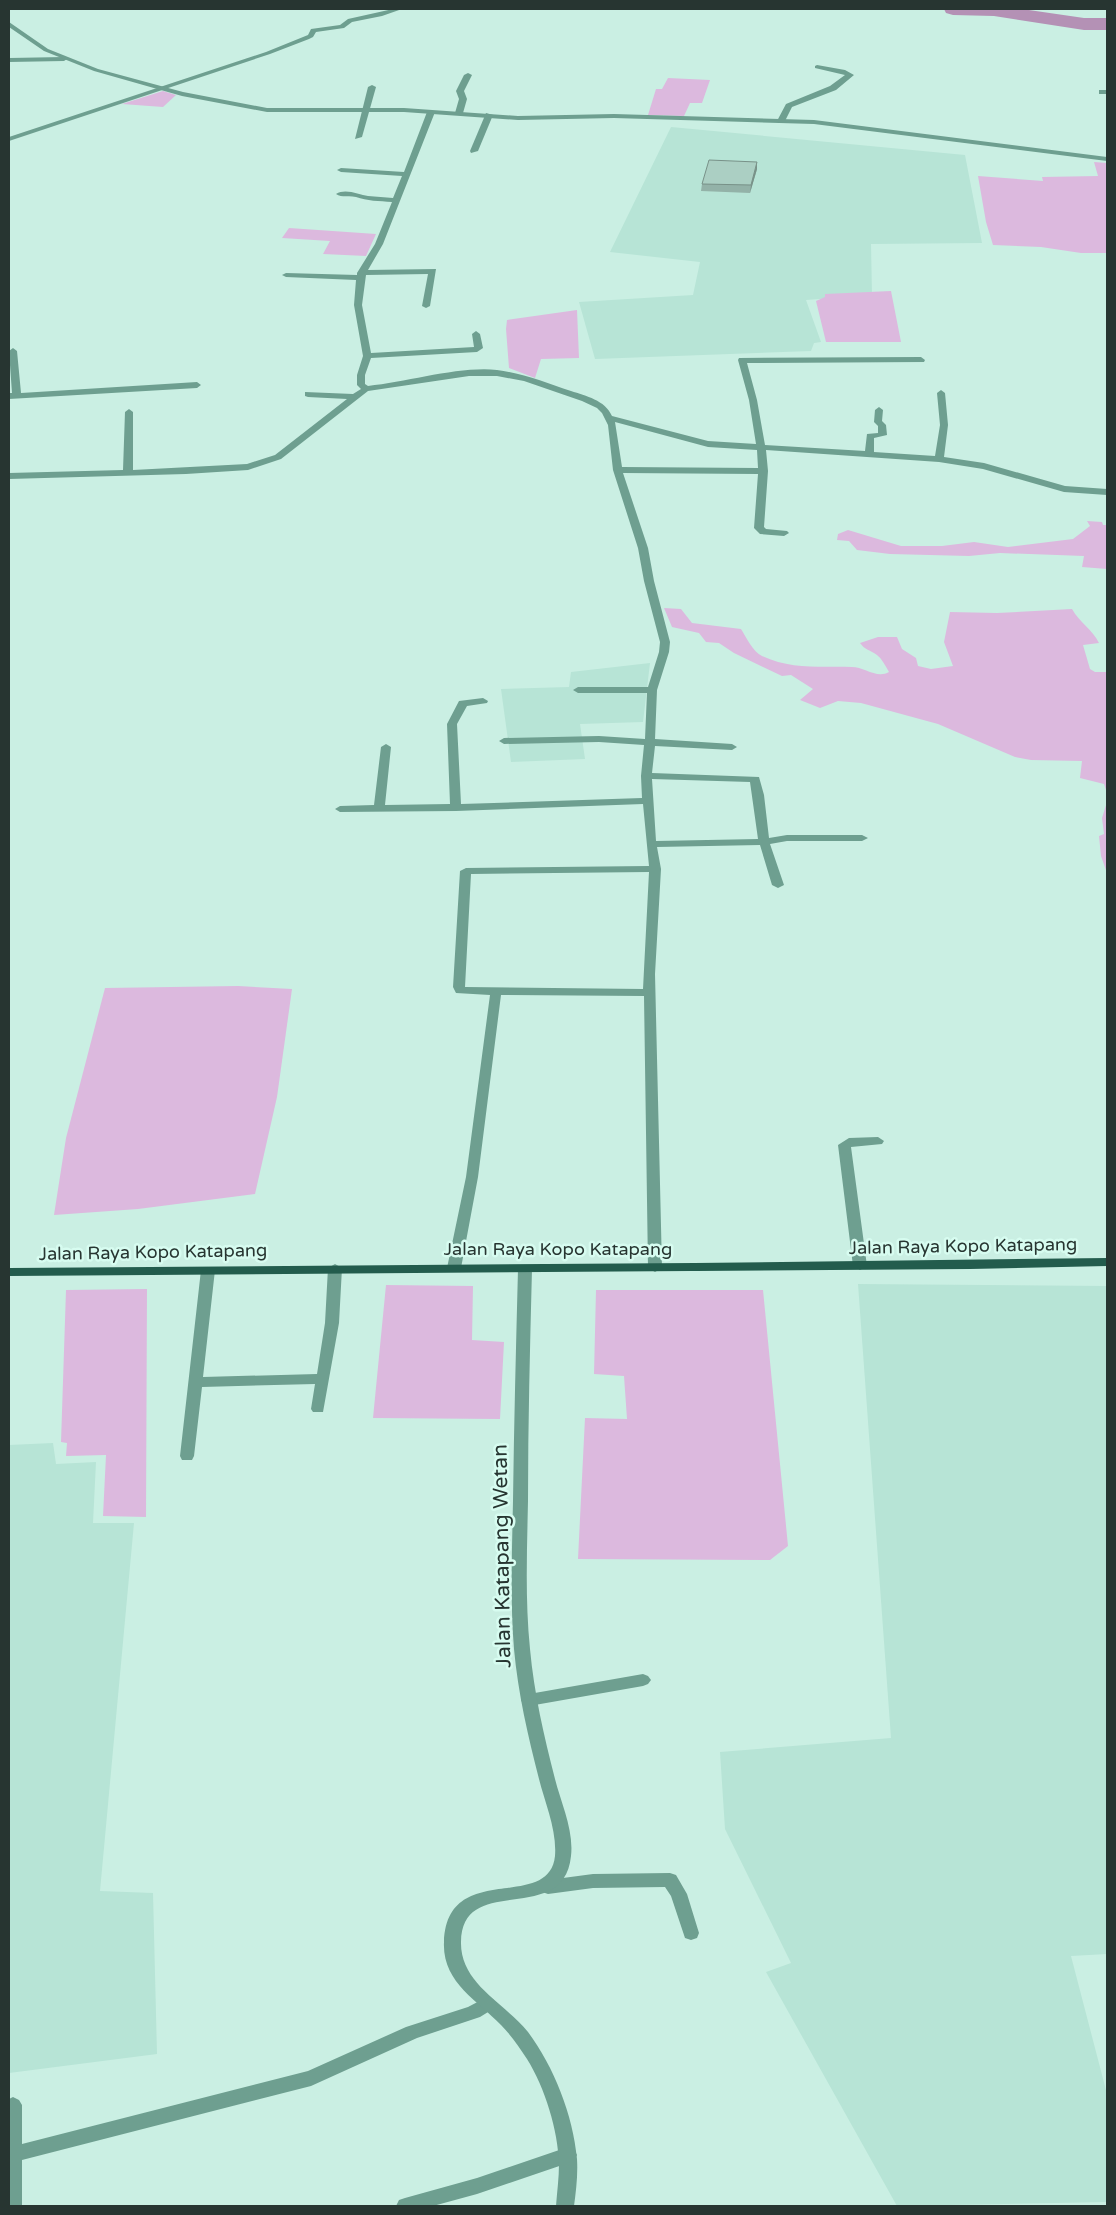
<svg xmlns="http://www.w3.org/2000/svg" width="1116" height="2215" font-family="'Varela Round',sans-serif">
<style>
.built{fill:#b7e4d6}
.green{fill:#dcb9de}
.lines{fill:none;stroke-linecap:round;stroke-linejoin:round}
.river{fill:#b491b5;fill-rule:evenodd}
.minor{fill:#6e9f90;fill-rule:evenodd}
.tertiary{fill:#6e9f90;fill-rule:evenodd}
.primary{fill:#235c4d;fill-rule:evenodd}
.wall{fill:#93b2a8}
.shaded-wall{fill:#789188}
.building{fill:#abcfc3;stroke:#789188}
.labels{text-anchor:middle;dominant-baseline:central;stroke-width:5;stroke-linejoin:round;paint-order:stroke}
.street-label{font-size:18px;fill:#273531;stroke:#d7fcf0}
.near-street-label{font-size:21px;fill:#273531;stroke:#d7fcf0}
</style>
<rect width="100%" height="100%" fill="#caefe3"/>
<g class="built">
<polygon points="671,127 965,155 982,243 871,244 872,295 806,300 821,342 814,343 811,351 595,359 579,302 693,295 700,262 610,252"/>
<polygon points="650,663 643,722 580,724 585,759 511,762 501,689 569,687 571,672"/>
<polygon points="858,1284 1107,1286 1107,1954 1071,1956 1107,2094 1107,2202 897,2206 766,1972 791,1963 725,1829 720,1752 891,1738"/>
<polygon points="53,1443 56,1464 96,1462 93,1523 134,1523 100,1891 153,1893 157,2054 9,2073 9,1445"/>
</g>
<g class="green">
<polygon points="668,78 710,80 702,103 690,103 684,116 648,115 656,89 662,89"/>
<polygon points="163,91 176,95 163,107 122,104"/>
<polygon points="1094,162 1107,163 1107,253 1081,253 1041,247 993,245 986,222 978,176 1043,181 1042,177 1098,176"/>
<polygon points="289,228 376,234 366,256 323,254 330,241 282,238"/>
<polygon points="891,291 901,342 826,342 816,301 825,297 825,294"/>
<polygon points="577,310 579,358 541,359 535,378 509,368 506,329 507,320"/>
<polygon points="1087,521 1102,522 1103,525 1107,525 1107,569 1082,567 1084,556 1000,553 969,556 890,554 857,550 849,541 837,540 838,534 848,530 901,546 942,546 974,542 1008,547 1073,539 1090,526"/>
<path d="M664,608L681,609L692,623L741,629C746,637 753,652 762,656C792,670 820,666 852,667C864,667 877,679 889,672C885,665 882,659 877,655C870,650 865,650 860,643L878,637H897L902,649L916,658L918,666L931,669L953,666L944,642L950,612L997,613L1072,609C1080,623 1092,629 1099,643L1083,645L1090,669L1095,672H1107V793L1104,784L1080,778L1082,761L1031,760L1015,757L938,724L861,703L838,701L820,708L800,700L813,689L791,675L782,676L734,653L719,643L706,642L699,633L672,627Z"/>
<polygon points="1107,802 1107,873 1101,856 1099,836 1104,834 1102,818"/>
<polygon points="238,986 292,989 277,1097 255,1194 138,1209 54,1215 66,1138 105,988"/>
<polygon points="386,1285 473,1286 472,1340 504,1342 500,1419 373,1418"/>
<polygon points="147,1289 146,1517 103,1516 106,1455 66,1456 67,1443 61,1442 66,1290"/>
<polygon points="596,1290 763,1290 788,1546 770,1560 578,1559 585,1418 627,1419 624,1376 594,1374"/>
</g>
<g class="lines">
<polygon class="river" points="944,9 1022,9 1084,18 1107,18 1107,30 1084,30 994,16 953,15 946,13"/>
<g class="minor">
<polygon points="393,9 402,9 382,16 352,22 344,28 316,32 313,37 309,39 270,54 9,141 9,137 266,52 308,35 311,29 340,25 348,19"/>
<polygon points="9,58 64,57 67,59 64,61 9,62"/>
<polygon points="817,65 845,70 854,75 836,90 792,107 784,123 778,123 777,121 786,104 830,86 845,75 815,68 815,66"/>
<polygon points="468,73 472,75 464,91 467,99 463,113 459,115 455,113 459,99 456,91 464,75"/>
<polygon points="372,85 376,87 362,137 355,139 368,87"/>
<rect x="1099" y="90" width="8" height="4"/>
<path d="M431,110L435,112L383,244L368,270L436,269L430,306L426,308L422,306L428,274L366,275L362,305L371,353L474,347L472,334L476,331L480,334L483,348L477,352L371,358L365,375V384L368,386C408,382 459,366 497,370C522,373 547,383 571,391C586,396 605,400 612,416L708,441L756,444L749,400L738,360L739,358L921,357L925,360L924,362L747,363L757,400L765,445L865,451L867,434L878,433V426L874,422L875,410L879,407L883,410L882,421L886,425L887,435L874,438V452L935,456L940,425L937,393L941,390L945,393L948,425L944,457L984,463L1065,486L1107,489V495L1064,492L983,469L939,462L766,450L768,471L764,527L766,529L787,531L789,533L784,536L760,534L754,528L758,474L623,473L648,548L654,581L670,642L669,652L657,690L655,739L732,744L737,747L732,750L655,746L652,773L759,777L764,795L769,838L787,835H862L868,838L862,841H787L770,844L784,885L778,888L772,885L760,845L657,847L661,869L655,974L662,1268L655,1272L648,1268L644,996L501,995L478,1177L461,1268L454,1272L447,1268L466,1177L490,995L456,993L453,987L460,871L466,868L649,866L643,804L456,811L340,812L335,809L340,806L374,805L381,747L386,744L391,747L385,805L450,804L447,724L459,701L483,698L488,701L487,703L467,706L457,724L461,804L642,798L641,776L644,745L599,742L504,744L499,741L504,738L599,736L645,739L647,693H578L573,690L578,687H648L659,652L660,642L644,581L638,548L613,470L608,425L602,413L597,408L582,401L524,381L497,376H469L368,391L281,459L248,470L186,474L9,479V473L123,470L125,412L129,409L133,412V470L247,464L275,455L347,399L308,397L305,396V392L353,394L361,389L357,385V375L363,356L354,305L356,280L286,277L282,275L286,273L357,275V273L375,244L392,202C379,201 367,201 356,197C349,195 342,198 336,194C346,188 359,195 368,196C376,197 385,197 393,198L402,176L341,172L337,170L341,168L404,172L427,112ZM615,422L708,447L757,450L758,468L622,467ZM652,779L750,782L758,839L656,841ZM649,872L643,989L465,987L471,874Z"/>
<polygon points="486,113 493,115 478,151 471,153 470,151"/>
<polygon points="13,348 17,351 21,393 197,382 201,385 197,388 9,399 9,393 12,393 9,351"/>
<polygon points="878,1137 884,1141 882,1144 851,1147 867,1266 860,1270 853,1266 838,1145 849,1138"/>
<polygon points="335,1264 342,1268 339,1323 323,1412 313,1412 311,1409 315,1384 202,1387 194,1456 192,1460 182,1460 180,1456 201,1270 203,1267 213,1267 215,1270 203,1377 317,1374 325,1323 328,1268"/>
<polygon points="643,1674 648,1676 651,1680 648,1684 643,1686 529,1706 523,1704 521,1700 523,1696 529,1694"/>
<polygon points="670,1873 676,1875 687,1894 699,1933 697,1938 691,1940 685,1938 671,1896 665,1887 593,1888 548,1894 542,1892 540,1887 542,1882 548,1880 593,1874"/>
<polygon points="487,1997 493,1999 496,2004 493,2009 480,2017 417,2038 311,2086 22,2160 22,2206 9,2206 9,2099 13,2097 19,2100 22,2105 22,2144 308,2071 406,2027 468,2007"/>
<polygon points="568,2147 574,2149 577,2155 574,2161 477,2194 433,2206 396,2206 399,2200 405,2198 477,2178"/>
</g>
<g class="tertiary">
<polygon points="9,22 48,49 98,69 183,92 267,108 404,108 518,116 614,114 814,120 1107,157 1107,161 814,124 614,118 518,120 404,112 267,112 182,96 94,71 44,51 9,27"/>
<path d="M525,1265L532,1269C530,1346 528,1424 528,1501C527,1551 525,1600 530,1649C534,1693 544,1736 555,1779C561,1803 574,1830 571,1856C564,1928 462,1871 461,1942C460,1984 505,2003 528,2032C554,2067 573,2115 577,2159C578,2175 576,2191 574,2206H556C557,2192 559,2178 559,2164C558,2130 545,2088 527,2059C519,2047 511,2035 501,2025C477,2000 442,1982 444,1942C447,1859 549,1913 555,1856C557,1830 545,1803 539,1779C528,1736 518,1693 514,1649C510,1600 512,1550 513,1501C514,1424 516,1346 518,1269Z"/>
</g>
<polygon class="primary" points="1107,1258 1107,1266 970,1269 9,1276 9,1268 695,1263"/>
</g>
<polygon class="wall" points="757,162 757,169 750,193 701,191 702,184"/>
<polygon class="shaded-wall" points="757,162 757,169 750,193 751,185"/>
<polygon class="building" points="709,160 757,162 751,185 702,184"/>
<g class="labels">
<g class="street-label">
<text transform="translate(963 1246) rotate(-1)">Jalan Raya Kopo Katapang</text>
<text x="558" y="1249">Jalan Raya Kopo Katapang</text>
<text transform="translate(153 1252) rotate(-1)">Jalan Raya Kopo Katapang</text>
</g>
<g class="near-street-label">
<text transform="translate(502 1556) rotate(-91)">Jalan Katapang Wetan</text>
</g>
</g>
<rect width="1116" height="2215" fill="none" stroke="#273531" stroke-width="20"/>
</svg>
